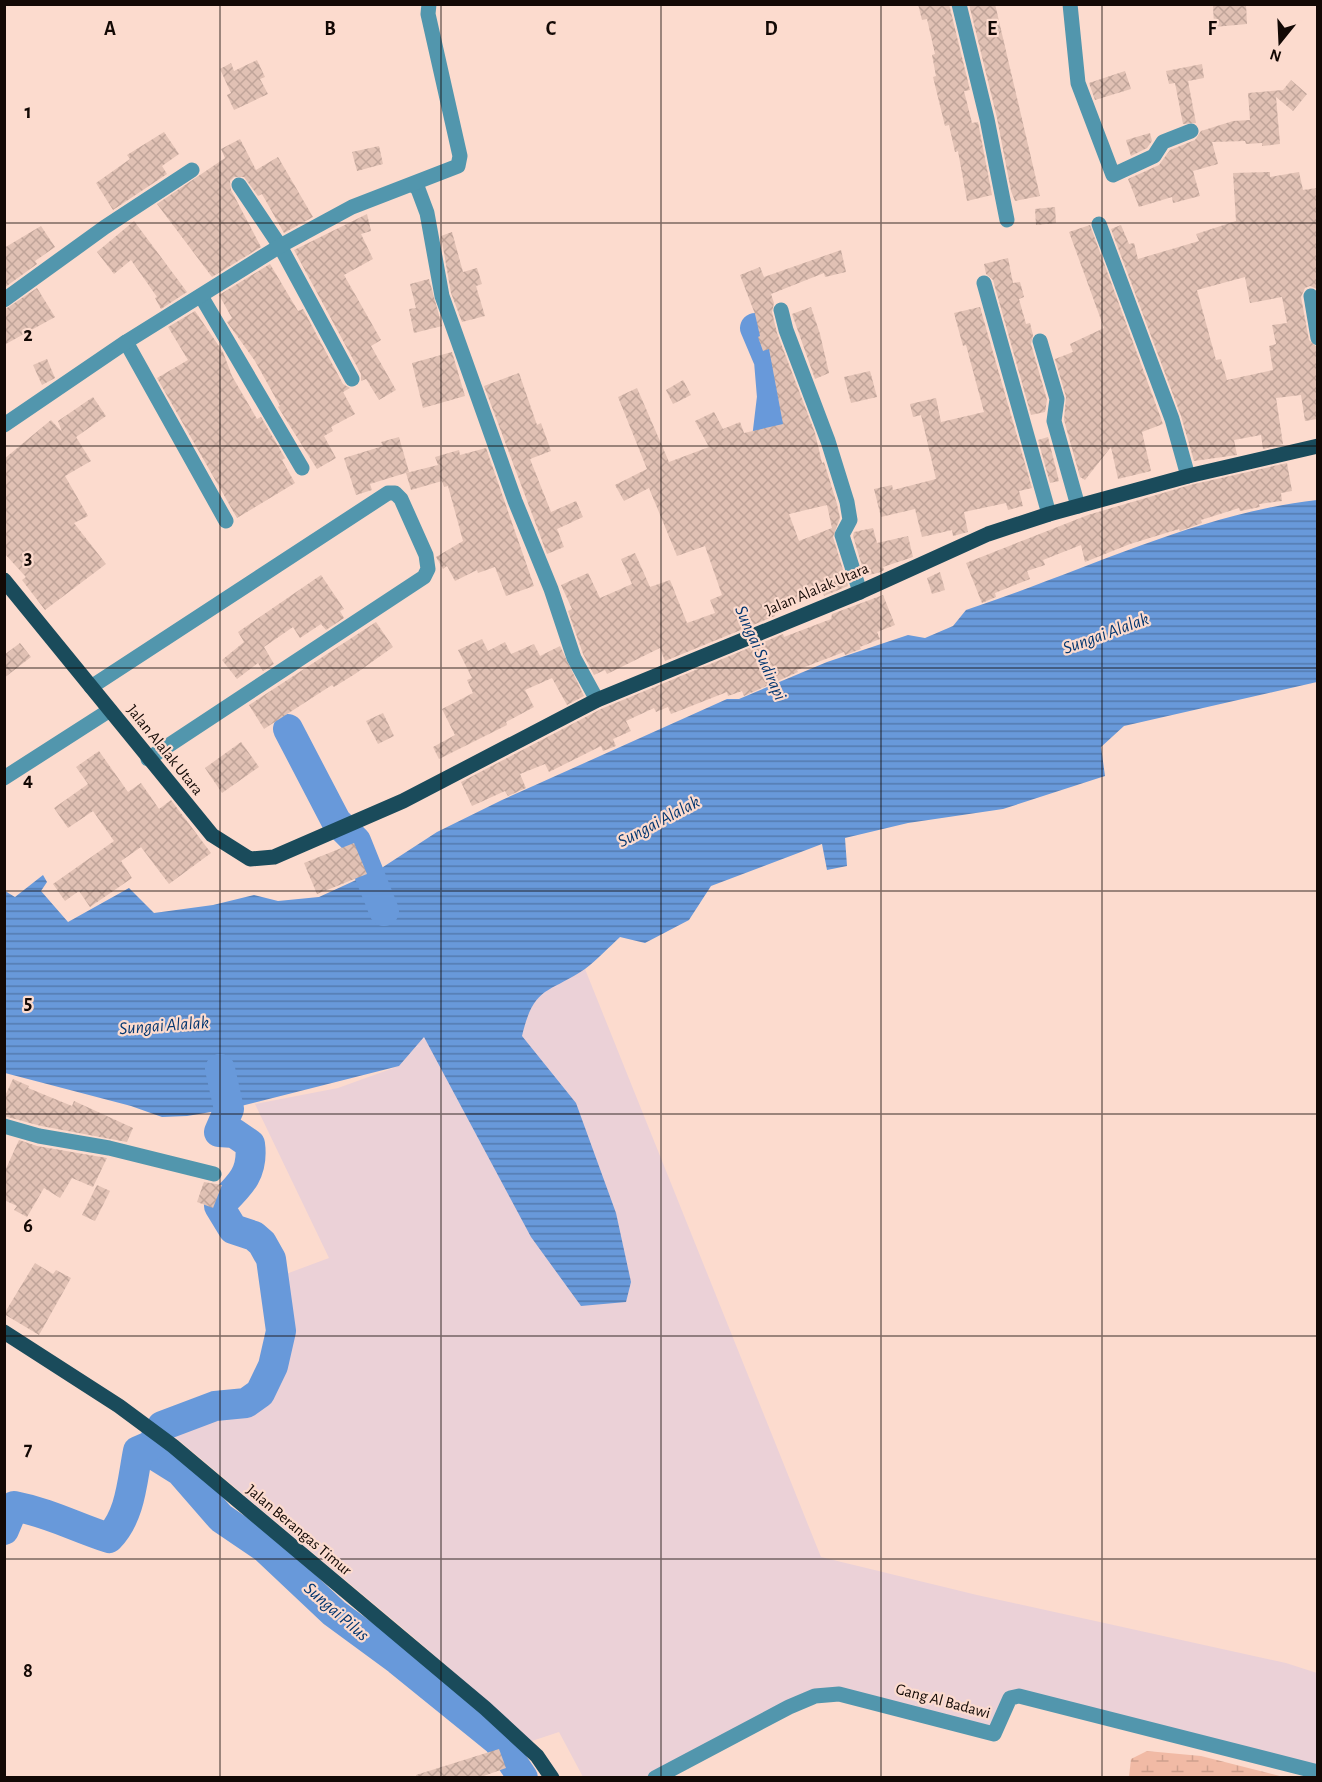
<svg xmlns="http://www.w3.org/2000/svg" width="1322" height="1782" font-family="'Alegreya Sans',sans-serif">
<style>
.industrial{fill:#ebd1d7}
.wetland{fill:url(#wetland-marsh)}
.water{fill:url(#water-rules)}
.lines{fill:none;stroke-linecap:round;stroke-linejoin:round}
.river{stroke:#6899da;stroke-width:30}
.building{fill:url(#building-cross-hatch);fill-rule:evenodd}
.minor{stroke:#5296ad;stroke-width:15}
.major{stroke:#1a4b5b;stroke-width:15}
.grid{fill:none;stroke:#130905;stroke-width:1.5;stroke-opacity:0.55}
.labels{text-anchor:middle;dominant-baseline:central;stroke-width:4.5;stroke-linejoin:round;paint-order:stroke}
.street-label{font-size:16px;fill:#130905;stroke:#fcdbce}
.water-label{font-size:18px;font-style:italic;fill:#023670;stroke:#fcdbce}
.grid-label{font-size:20px;text-anchor:middle;font-weight:bold;fill:#130905;stroke:#fcdbce;stroke-width:4.5;stroke-linejoin:round;paint-order:stroke}
</style>
<defs>
<pattern id="wetland-marsh" width="20" height="14" patternUnits="userSpaceOnUse" patternTransform="scale(1.5)"><rect width="20" height="14" fill="#f1baa5"/><path d="M1 5h8M5 5V1M11 12h8M15 12V8" fill="none" stroke="#ce9f8d"/></pattern>
<pattern id="water-rules" width="6" height="5" patternUnits="userSpaceOnUse" patternTransform="scale(1.5)"><rect width="6" height="5" fill="#6899da"/><path d="M0 2.5h6" fill="none" stroke="#547baf"/></pattern>
<pattern id="building-cross-hatch" width="8" height="8" patternUnits="userSpaceOnUse" patternTransform="scale(1.5)"><rect width="8" height="8" fill="#e1c1b4"/><path d="M0 0l8 8M0 8l8-8" fill="none" stroke="#c0a499"/></pattern>
</defs>
<rect width="100%" height="100%" fill="#fcdbce"/>
<polygon class="industrial" points="585,969 821,1557 977,1595 1286,1663 1317,1673 1317,1772 1008,1691 995,1734 843,1695 810,1697 657,1777 583,1777 559,1732 529,1742 482,1697 411,1635 162,1426 256,1408 278,1384 292,1334 286,1274 329,1258 255,1104 338,1088 399,1066 424,1036 433,1048"/>
<polygon class="wetland" points="1147,1751 1201,1756 1284,1777 1129,1777 1131,1759"/>
<path class="water" d="M1317,500V682L1124,726L1101,747L1105,776L1003,809L908,823L845,838L847,866L827,870L822,844L711,886L689,920L645,943L620,937C608,948 597,960 585,969C548,994 534,985 522,1036L576,1103L616,1213L631,1282L626,1302L581,1306L531,1237L424,1037L399,1066L229,1109L187,1116L162,1117L131,1106L5,1073V891L15,897L43,875L47,882L41,891L68,922L129,888L154,913L213,905L254,895L278,901L319,897L380,869L437,832L502,800L727,699H739L827,662L908,635L925,638L953,626L966,610C1082,572 1195,514 1317,500Z"/>
<g class="lines">
<g class="river">
<polyline points="755,328 769,361 772,397 767,439 776,458 771,465"/>
<polyline points="288,729 336,821 356,841 384,911"/>
<polyline points="152,1445 156,1456 180,1471 221,1518 265,1548 334,1613 398,1660 498,1741 523,1778"/>
<path d="M4,1530L14,1506C50,1513 75,1527 109,1538C131,1515 132,1481 138,1451L152,1445L162,1426L215,1406L246,1403L260,1393L273,1366L281,1331L271,1259L262,1243L254,1236L233,1229L219,1206C239,1186 254,1174 250,1144L234,1133L219,1132L229,1109L220,1069"/>
</g>
</g>
<g class="building">
<polygon points="918,4 949,4 970,90 964,91 972,123 978,122 992,195 967,201 958,151 955,152 949,125 945,126 933,77 936,76 932,55 935,54 927,19 922,20"/>
<polygon points="969,4 995,4 1040,196 1015,201 1011,191 997,118"/>
<polygon points="1213,4 1246,4 1247,24 1214,27"/>
<polygon points="257,60 265,77 260,79 268,94 234,110 227,95 231,93 220,69 231,63 234,71"/>
<polygon points="1202,64 1204,78 1188,81 1196,123 1183,124 1175,83 1169,84 1166,71"/>
<polygon points="1125,71 1131,89 1095,100 1089,83"/>
<polygon points="1291,80 1307,94 1293,111 1276,97 1280,144 1262,146 1262,143 1246,144 1245,141 1212,142 1218,164 1193,171 1200,196 1173,203 1172,197 1139,207 1128,179 1159,165 1170,150 1195,140 1201,131 1233,121 1250,120 1248,93 1283,90"/>
<polygon points="164,132 179,154 162,166 167,174 113,210 96,183 130,159 127,155"/>
<polygon points="1150,133 1152,141 1147,148 1131,156 1126,140"/>
<polygon points="240,139 256,170 278,157 313,217 284,233 262,194 258,196 244,177 234,177 230,181 231,190 261,247 212,277 157,204 225,158 221,149"/>
<polygon points="379,146 383,164 357,171 352,152"/>
<path d="M1270,172V177L1299,172L1303,190L1317,188V289L1310,286L1305,288L1301,297L1309,340L1317,347V419L1305,421L1301,395L1276,398L1283,444L1263,449L1261,435L1234,440L1237,455L1194,461L1181,416L1111,229L1121,225L1129,244L1134,243L1138,259L1199,241L1196,234L1236,221L1233,173ZM1245,277L1250,303L1282,297L1287,323L1272,325L1276,344L1269,346L1273,370L1227,380L1221,359L1216,360L1197,290Z"/>
<polygon points="1055,207 1056,223 1036,225 1035,209"/>
<polygon points="367,214 371,231 361,234 373,259 344,275 381,340 371,346 396,390 379,400 366,379 361,381 361,374 294,250"/>
<polygon points="134,221 187,292 161,309 155,298 157,297 131,260 114,274 97,252"/>
<polygon points="1090,225 1163,424 1142,432 1151,471 1118,479 1111,447 1085,480 1080,477 1064,420 1066,397 1055,359 1073,352 1070,344 1104,328 1069,232"/>
<polygon points="41,226 55,247 35,261 37,264 4,288 4,248"/>
<polygon points="452,232 463,272 477,268 482,284 476,286 485,316 462,322 451,293 441,236"/>
<path d="M841,250L846,272L825,277L824,273L771,294L774,303L772,312L777,333L815,433L822,463L824,462L837,504L840,518L833,537L848,586L824,596L823,592L783,607L785,610L774,614L775,616L665,661L660,648L607,674L605,670L594,675L583,654L568,611L572,609L561,585L588,573L600,598L632,584L621,559L635,553L650,587L670,580L687,623L715,613L710,600L722,595L705,546L677,556L649,488L624,501L615,485L647,469L618,397L637,388L669,462L709,447L695,421L714,412L723,429L740,422L744,433L783,424L769,349L763,351L758,337L760,336L755,314L740,275L760,267L764,277ZM827,505L832,528L799,541L789,514Z"/>
<polygon points="1008,258 1013,283 1020,282 1024,297 1019,299 1026,324 1030,323 1033,335 1031,344 1047,400 1045,412 1031,415 993,280 986,274 984,264"/>
<polygon points="270,264 298,311 303,309 343,384 350,388 343,392 355,414 331,427 333,431 324,436 336,458 317,469 278,407 280,406 255,361 227,322 232,318 219,295"/>
<polygon points="429,279 442,326 414,333 409,309 416,308 410,284"/>
<polygon points="37,288 55,317 4,345 4,310"/>
<polygon points="811,307 820,334 829,373 815,379 792,314"/>
<polygon points="980,307 1032,488 1019,491 1023,506 1008,510 1006,503 964,512 968,532 953,536 952,530 922,537 915,509 881,517 874,489 892,485 893,490 936,479 921,415 913,417 910,404 936,398 941,422 984,412 966,345 963,346 954,313"/>
<polygon points="195,311 223,352 232,376 257,419 261,417 285,458 282,460 295,483 237,518 157,378 188,360 168,327"/>
<polygon points="452,352 465,396 423,408 412,363"/>
<polygon points="47,359 55,378 42,385 33,365"/>
<polygon points="870,371 877,397 851,403 844,377"/>
<polygon points="519,373 537,425 541,423 551,451 530,459 551,512 576,501 583,517 557,529 564,547 547,554 484,386"/>
<polygon points="683,380 691,395 673,404 666,390"/>
<polygon points="93,397 106,416 76,437 91,461 65,476 88,516 74,523 106,564 45,610 22,580 26,577 4,553 4,459 51,420 62,432 58,421"/>
<polygon points="399,437 409,472 370,484 372,490 356,495 344,458 383,446 381,442"/>
<polygon points="1048,437 1059,481 1050,483 1038,440"/>
<polygon points="486,448 534,586 506,596 495,567 478,573 477,570 455,581 447,566 443,569 436,557 463,541 448,486 444,487 442,481 411,490 406,473 438,465 435,457 459,450 460,455"/>
<polygon points="1287,463 1292,491 1281,493 1282,501 1259,504 1260,507 1240,511 1239,508 1201,520 1202,523 1180,531 1179,529 1130,544 1085,562 1081,545 1043,560 1045,565 1027,571 1030,579 995,593 996,597 982,603 966,563 1088,515 1190,485"/>
<polygon points="873,528 877,543 908,536 913,557 883,567 884,570 881,572 865,576 853,536 854,532"/>
<polygon points="940,572 945,590 932,594 927,578"/>
<polygon points="321,575 344,609 340,611 344,618 326,630 321,624 300,638 293,627 264,647 274,664 263,671 258,663 237,679 222,660 244,642 238,632"/>
<polygon points="883,595 895,625 877,632 880,639 860,647 861,649 845,655 844,652 797,670 798,672 744,696 742,691 728,696 727,692 671,714 668,707 656,712 654,708 626,721 631,731 613,739 616,746 603,751 601,746 549,772 545,764 520,774 526,788 508,796 505,791 472,806 461,782 601,709 783,634 784,637 831,619 832,614"/>
<polygon points="376,622 393,647 355,674 334,687 332,685 264,729 249,705"/>
<polygon points="482,639 488,651 505,642 511,654 534,644 540,656 560,646 584,696 567,705 552,678 525,690 534,707 506,722 507,725 439,759 433,747 455,735 442,709 473,693 467,680 472,678 458,650"/>
<polygon points="20,643 31,657 4,678 4,655"/>
<polygon points="383,713 394,736 378,744 366,721"/>
<polygon points="241,742 259,767 222,793 205,768"/>
<polygon points="99,751 128,792 141,783 159,809 171,800 211,853 169,884 141,847 121,861 132,878 90,907 79,891 65,901 53,884 114,841 93,811 68,828 54,808 88,784 76,767"/>
<polygon points="354,843 367,874 317,894 304,863"/>
<polygon points="13,1079 29,1086 28,1088 72,1106 74,1101 133,1128 127,1142 41,1126 4,1116 4,1098"/>
<polygon points="19,1140 37,1146 107,1158 93,1187 72,1178 60,1198 44,1188 27,1217 14,1210 17,1206 4,1200 4,1173"/>
<polygon points="204,1182 222,1185 213,1208 197,1202"/>
<polygon points="97,1185 110,1191 95,1221 82,1215"/>
<polygon points="35,1263 53,1274 56,1270 71,1278 39,1335 4,1314"/>
<polygon points="499,1749 506,1768 478,1778 417,1778 416,1775"/>
</g>
<g class="lines">
<g class="minor">
<polyline points="959,4 987,119 1007,220"/>
<polyline points="1070,4 1078,83 1113,175 1154,156 1163,142 1191,131"/>
<polyline points="239,185 280,246 352,379"/>
<polyline points="413,185 418,189 427,213 442,296 515,501 551,589 574,658 597,700"/>
<polyline points="1099,224 1172,419 1188,476"/>
<polyline points="984,283 1049,514"/>
<polyline points="201,296 302,468"/>
<polyline points="1311,296 1318,338"/>
<polyline points="4,300 105,227 192,170"/>
<polyline points="781,310 786,330 828,441 847,502 850,520 842,535 860,592"/>
<polyline points="1040,341 1057,399 1054,421 1078,506"/>
<polyline points="126,342 226,521"/>
<polyline points="4,425 126,342 280,246 352,207 458,166 460,156 428,14 429,4"/>
<polyline points="91,687 388,493 395,493 401,499 426,555 428,569 424,577 148,759"/>
<polyline points="4,778 110,710"/>
<polyline points="4,1126 39,1136 109,1148 214,1174"/>
<polyline points="655,1778 789,1707 815,1696 839,1694 994,1734 1010,1698 1019,1696 1318,1772"/>
</g>
<g class="major">
<polyline points="4,580 212,835 250,859 274,857 403,801 597,700 860,592 988,534 1049,514 1188,476 1318,446"/>
<polyline points="4,1332 119,1406 173,1446 485,1708 537,1756 552,1778"/>
</g>
</g>
<path class="grid" d="M220,4V1778M441,4V1778M661,4V1778M881,4V1778M1102,4V1778M4,223H1318M4,446H1318M4,668H1318M4,891H1318M4,1114H1318M4,1336H1318M4,1559H1318"/>
<g class="labels">
<g class="street-label">
<text transform="translate(817 589) rotate(-23)">Jalan Alalak Utara</text>
<text transform="translate(165 750) rotate(51)">Jalan Alalak Utara</text>
<text transform="translate(299 1530) rotate(40)">Jalan Berangas Timur</text>
<text transform="translate(943 1701) rotate(15)">Gang Al Badawi</text>
</g>
<g class="water-label">
<text transform="translate(1106 634) rotate(-20)">Sungai Alalak</text>
<text transform="translate(760 653) rotate(66)">Sungai Sudirapi</text>
<text transform="translate(659 822) rotate(-28)">Sungai Alalak</text>
<text transform="translate(164 1026) rotate(-4)">Sungai Alalak</text>
<text transform="translate(336 1612) rotate(41)">Sungai Pilus</text>
</g>
</g>
<g class="grid-label">
<text x="110" y="35">A</text>
<text x="330" y="35">B</text>
<text x="551" y="35">C</text>
<text x="771" y="35">D</text>
<text x="992" y="35">E</text>
<text x="1212" y="35">F</text>
<text x="28" y="118">1</text>
<text x="28" y="341">2</text>
<text x="28" y="564">3</text>
<text x="28" y="786">4</text>
<text x="28" y="1009">5</text>
<text x="28" y="1232">6</text>
<text x="28" y="1455">7</text>
<text x="28" y="1677">8</text>
</g>
<rect width="1322" height="1782" fill="none" stroke="#130905" stroke-width="12"/>
<g transform="translate(1280 42) rotate(198)" stroke="#fcdbce" stroke-width="4.5" paint-order="stroke">
<path d="M0-4.5L10 22L0 15L-10 22Z" fill="#130905"/>
<text y="-9" font-size="16" font-weight="bold" text-anchor="middle" fill="#130905">N</text>
</g>
</svg>
